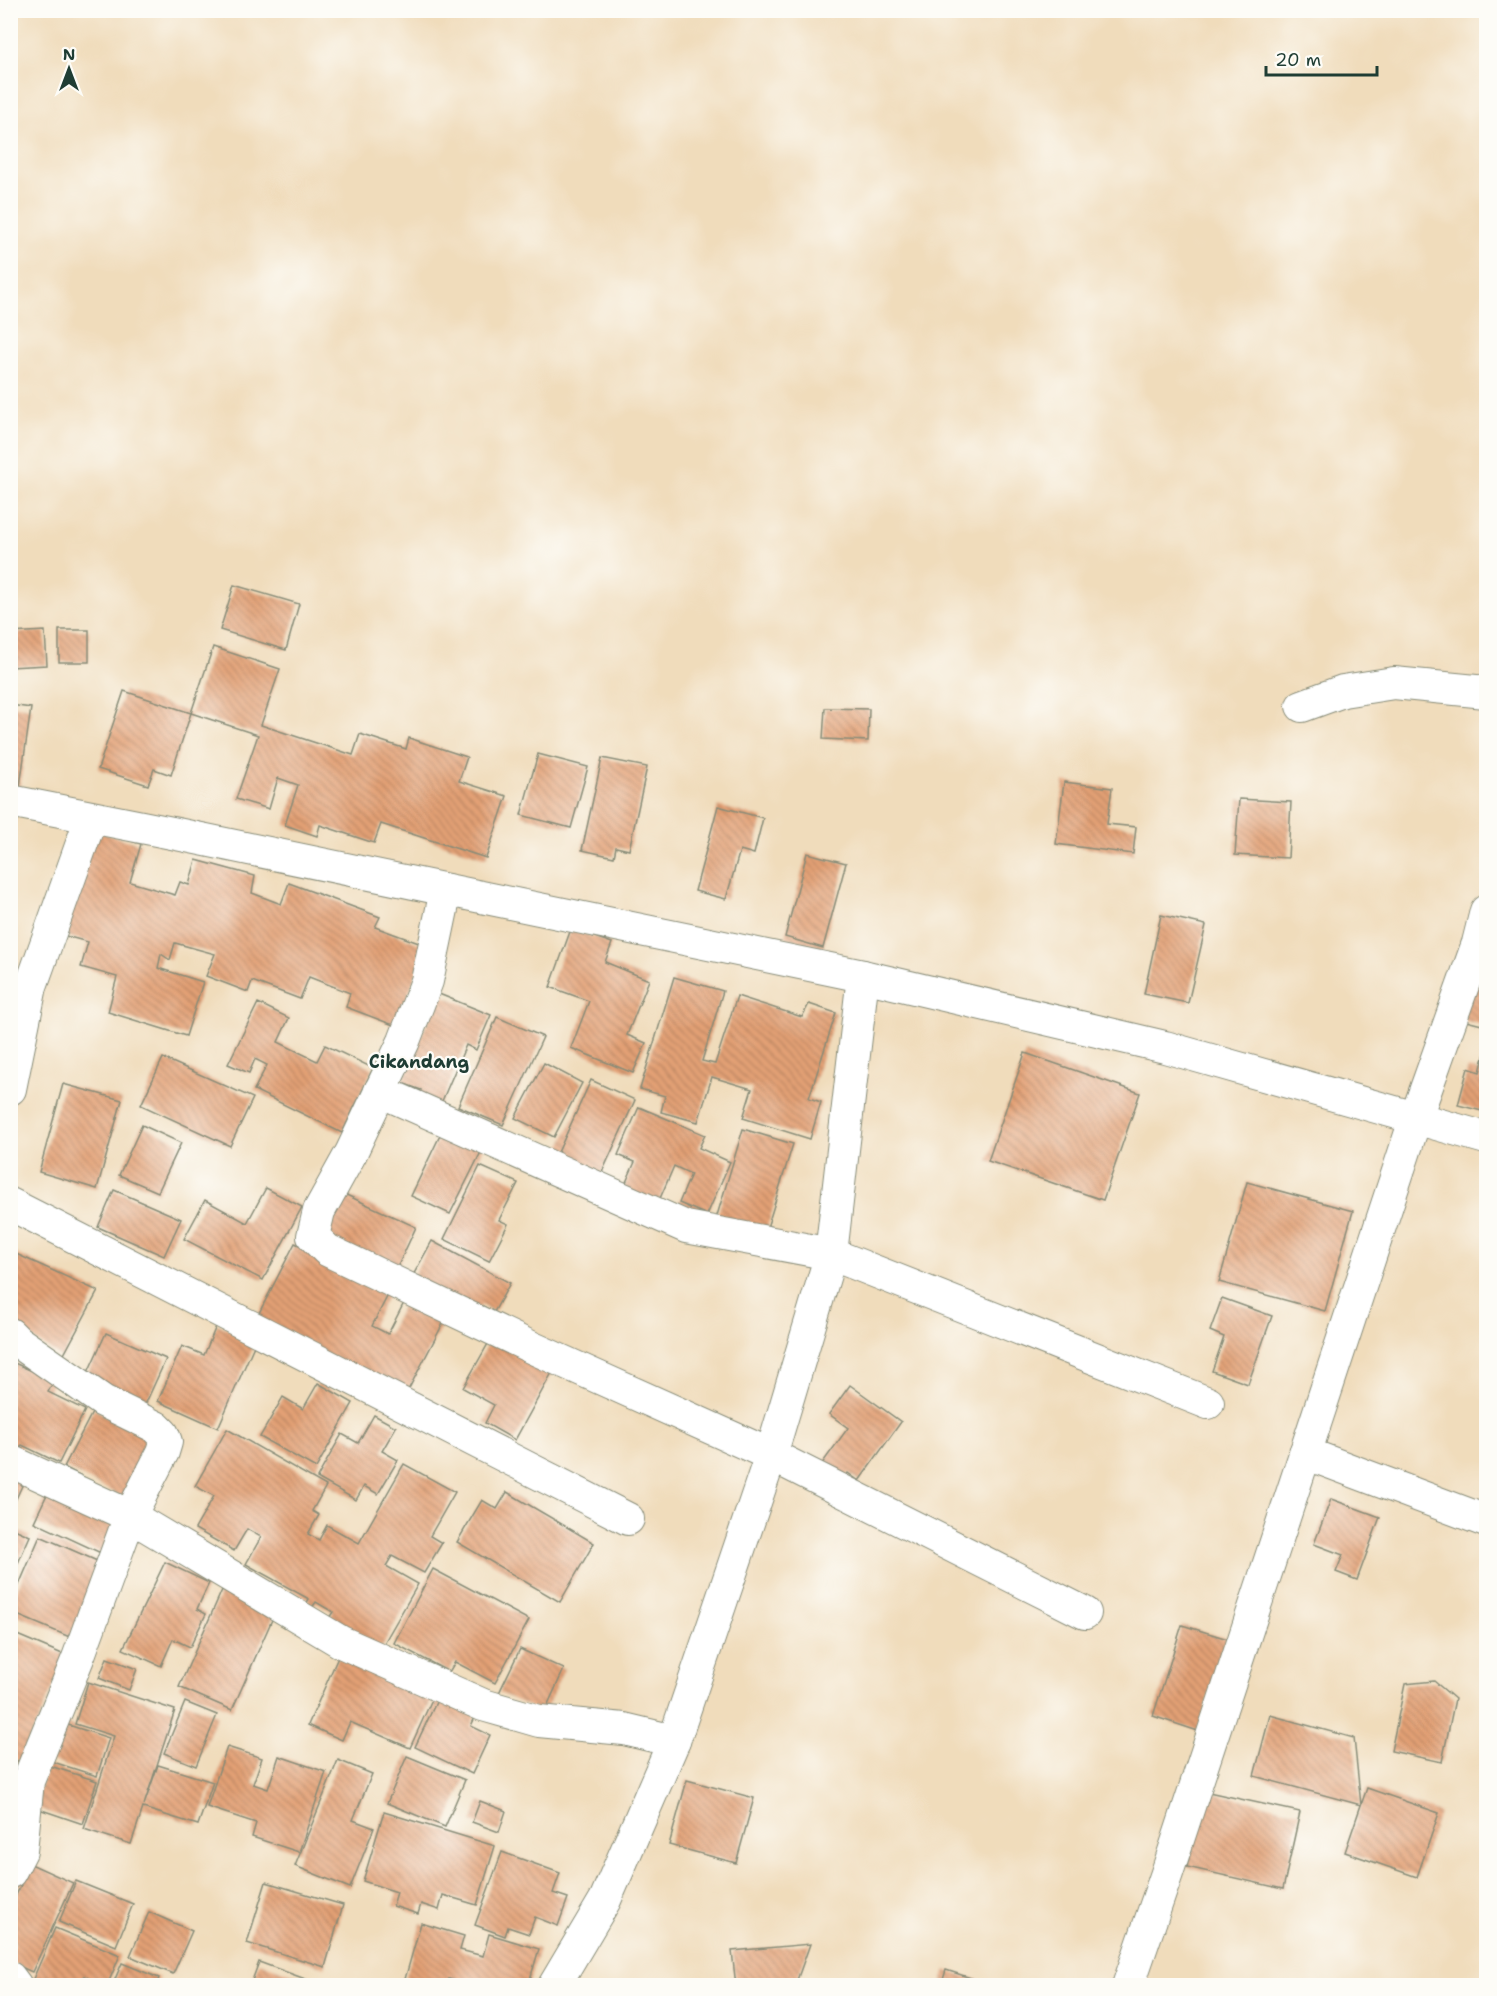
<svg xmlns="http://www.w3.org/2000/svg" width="1497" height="1996" font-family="'Shantell Sans',sans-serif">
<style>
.building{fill:url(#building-back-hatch)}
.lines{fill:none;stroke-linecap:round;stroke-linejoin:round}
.street-casing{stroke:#888c78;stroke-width:34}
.street{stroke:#fff;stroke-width:32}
.labels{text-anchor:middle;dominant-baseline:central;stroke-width:4.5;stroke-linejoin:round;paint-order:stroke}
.quarter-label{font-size:18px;font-weight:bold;fill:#1f3d34;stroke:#fdfcf7}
</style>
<defs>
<pattern id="building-back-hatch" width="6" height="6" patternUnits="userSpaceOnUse" patternTransform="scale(1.5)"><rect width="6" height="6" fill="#e3a075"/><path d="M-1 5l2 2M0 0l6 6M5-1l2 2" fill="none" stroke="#b78461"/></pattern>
</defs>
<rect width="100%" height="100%" fill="#fdfcf7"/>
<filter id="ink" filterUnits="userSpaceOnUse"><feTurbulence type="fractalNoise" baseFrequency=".0167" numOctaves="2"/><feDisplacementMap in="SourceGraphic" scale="12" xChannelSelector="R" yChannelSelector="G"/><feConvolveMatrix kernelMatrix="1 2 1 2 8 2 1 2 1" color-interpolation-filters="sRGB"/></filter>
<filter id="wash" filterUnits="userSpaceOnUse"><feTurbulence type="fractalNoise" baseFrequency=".008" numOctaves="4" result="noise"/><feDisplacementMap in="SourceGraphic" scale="24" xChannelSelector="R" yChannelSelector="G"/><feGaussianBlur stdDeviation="1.35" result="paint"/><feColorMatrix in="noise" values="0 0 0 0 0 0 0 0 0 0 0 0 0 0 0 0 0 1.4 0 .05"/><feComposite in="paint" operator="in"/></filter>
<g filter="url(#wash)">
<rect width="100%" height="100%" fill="#f0dcbb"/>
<g id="blocks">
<g class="building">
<polygon points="234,585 299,604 286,650 220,630"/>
<rect x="59" y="630" width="30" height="32"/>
<polygon points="45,631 47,665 10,667 10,633"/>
<polygon points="213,647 280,669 261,725 353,755 360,734 406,749 409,738 467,757 459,781 507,796 486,858 381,824 374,843 320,825 317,836 285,825 298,785 278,778 269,809 236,799 258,735 191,713"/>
<polygon points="124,691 191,713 171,775 154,769 148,785 98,769"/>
<polygon points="10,705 31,708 20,786 10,784"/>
<polygon points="825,708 869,709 868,741 823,739"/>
<polygon points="538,754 588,767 571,828 521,815"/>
<polygon points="602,758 647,767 629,850 616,847 614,857 582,850"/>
<polygon points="1064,782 1112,788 1107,824 1136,827 1133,854 1056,844"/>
<polygon points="1239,799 1291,802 1288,858 1235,855"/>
<polygon points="718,806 763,818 754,854 740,850 726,899 695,891"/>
<polygon points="88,829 141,844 130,882 175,895 180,882 189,885 196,860 255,876 252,893 281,904 289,883 380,917 375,927 427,946 396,1026 346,1007 350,993 309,977 300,999 252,981 248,992 206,976 215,954 175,943 170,960 161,954 158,968 203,982 186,1036 108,1012 117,977 81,967 88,942 58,934"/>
<polygon points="807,853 846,863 823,948 785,937"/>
<polygon points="1161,915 1206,925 1188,1003 1144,994"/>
<polygon points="571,929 612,943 605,962 649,980 627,1035 646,1043 633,1073 571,1048 589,1001 550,987"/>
<polygon points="674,977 723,991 702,1061 715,1064 737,996 802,1017 809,1004 836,1013 809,1098 821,1102 810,1139 743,1118 752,1089 712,1077 698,1122 661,1112 665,1096 640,1089"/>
<polygon points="1460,978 1486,984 1486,1026 1450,1017"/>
<polygon points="439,994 491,1015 476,1050 466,1045 439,1108 417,1098 421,1090 402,1083"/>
<polygon points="258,1003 289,1018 278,1042 317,1061 325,1045 373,1068 342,1133 254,1090 267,1065 255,1059 249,1073 228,1064"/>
<polygon points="497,1017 543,1037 503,1125 458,1106"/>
<polygon points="1486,1049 1486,1112 1458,1105 1468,1068 1480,1072"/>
<polygon points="1025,1053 1140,1093 1103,1200 988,1161"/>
<polygon points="163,1058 253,1098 230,1146 141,1105"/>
<polygon points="544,1063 582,1083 554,1137 515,1118"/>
<polygon points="591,1080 635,1100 599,1179 555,1159"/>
<polygon points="63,1084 122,1100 97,1189 39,1172"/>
<polygon points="639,1107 705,1135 699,1148 730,1162 707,1215 679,1203 691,1174 674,1166 658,1203 623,1189 635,1162 618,1155"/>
<polygon points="142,1125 181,1143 158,1192 119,1175"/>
<polygon points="445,1125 485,1144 450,1214 411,1196"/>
<polygon points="743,1129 793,1144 762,1244 713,1229"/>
<polygon points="480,1166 518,1183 499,1220 508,1224 489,1261 444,1239"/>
<polygon points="1247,1182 1353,1211 1325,1311 1219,1282"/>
<polygon points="329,1187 416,1227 396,1270 309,1230"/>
<polygon points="266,1188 302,1207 263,1280 184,1239 205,1200 247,1223"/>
<polygon points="114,1190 181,1219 164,1256 98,1227"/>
<polygon points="432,1241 510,1283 494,1312 481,1305 476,1313 411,1279"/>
<polygon points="295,1243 390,1291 372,1326 388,1334 410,1291 449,1312 405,1396 256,1319"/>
<polygon points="14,1253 98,1291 62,1358 10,1323 10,1292 15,1279 10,1276 10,1261"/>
<polygon points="1222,1298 1272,1316 1248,1384 1212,1371 1224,1337 1210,1331"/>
<polygon points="217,1324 256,1341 218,1428 158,1401 182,1346 204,1355"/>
<polygon points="106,1333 166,1359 144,1407 84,1381"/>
<polygon points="493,1335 554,1369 515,1440 485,1423 494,1405 463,1388"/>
<polygon points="10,1361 54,1381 48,1392 85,1410 59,1463 22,1445 19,1452 10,1448"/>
<polygon points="318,1383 353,1403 316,1468 260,1437 283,1397 303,1409"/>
<polygon points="850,1385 901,1422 859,1481 848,1473 843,1481 821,1465 848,1428 829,1414"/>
<polygon points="94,1409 158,1442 128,1500 64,1467"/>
<polygon points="374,1415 396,1427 382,1451 398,1460 378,1494 364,1486 356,1500 317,1478 342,1434 358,1443"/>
<polygon points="227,1429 326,1486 312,1511 319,1515 308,1534 319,1540 327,1525 359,1543 404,1464 455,1492 430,1536 442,1543 424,1573 392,1556 386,1566 418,1584 380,1650 327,1621 333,1612 316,1602 311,1609 305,1606 309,1599 246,1564 261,1537 247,1529 234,1551 195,1529 214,1496 195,1486"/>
<polygon points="10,1470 26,1477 10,1512"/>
<polygon points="50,1488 119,1519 103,1554 34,1522"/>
<polygon points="507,1492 594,1543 560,1602 457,1542 482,1500 497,1509"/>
<polygon points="1331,1499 1380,1517 1357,1580 1336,1572 1343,1555 1314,1544"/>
<polygon points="10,1527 30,1536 10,1581"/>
<polygon points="40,1536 104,1564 72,1638 10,1612 10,1606"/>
<polygon points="165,1562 209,1583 197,1609 206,1614 190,1647 173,1639 161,1666 123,1649"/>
<polygon points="433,1569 529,1620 495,1683 455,1662 449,1672 394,1643"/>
<polygon points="222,1590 275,1613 232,1710 179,1687"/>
<polygon points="1182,1625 1228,1639 1198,1731 1153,1716"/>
<polygon points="10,1632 67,1656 20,1762 10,1758"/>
<polygon points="520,1649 564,1669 544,1713 499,1693"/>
<polygon points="339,1655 433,1697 410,1748 350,1722 342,1740 308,1725"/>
<polygon points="107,1658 137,1669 129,1690 99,1678"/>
<polygon points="1434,1681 1455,1699 1442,1762 1391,1751 1405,1684"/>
<polygon points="88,1682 175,1710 144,1805 158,1765 213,1782 198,1825 143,1808 131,1844 84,1829 114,1736 75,1724"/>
<polygon points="439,1696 477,1713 471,1726 490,1735 472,1774 415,1747"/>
<polygon points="185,1702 217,1715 196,1766 164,1753"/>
<polygon points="1270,1715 1354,1738 1361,1805 1367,1788 1439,1813 1417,1877 1345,1852 1361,1805 1254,1776"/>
<polygon points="62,1723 109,1738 97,1776 50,1761"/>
<polygon points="227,1747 262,1758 253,1784 268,1789 279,1756 326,1772 299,1852 252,1837 256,1823 207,1807"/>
<polygon points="407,1756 465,1780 445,1827 387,1803"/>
<polygon points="338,1760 372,1774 353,1820 374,1828 350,1888 295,1866"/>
<polygon points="47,1765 97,1781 83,1824 33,1807"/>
<polygon points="687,1780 754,1798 736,1863 669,1845"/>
<polygon points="1204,1791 1300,1812 1283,1889 1187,1867"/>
<polygon points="480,1801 506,1811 499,1832 472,1822"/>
<polygon points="384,1812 495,1846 477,1905 443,1895 439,1910 421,1904 418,1914 393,1906 397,1892 363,1881"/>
<polygon points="502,1852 560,1873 553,1893 568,1898 558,1926 535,1917 529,1934 508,1927 505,1936 475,1925"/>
<polygon points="22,1860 73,1883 32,1972 10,1962 10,1953 15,1943 10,1941 10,1907 21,1885 12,1881"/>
<polygon points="76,1881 133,1904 116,1946 59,1922"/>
<polygon points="266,1882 343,1905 325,1967 247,1943"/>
<polygon points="149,1912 192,1931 173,1974 130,1956"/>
<polygon points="421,1923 464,1936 460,1950 483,1956 489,1934 539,1949 528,1986 471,1986 449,1979 447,1986 403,1986"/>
<polygon points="55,1928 120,1955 107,1986 84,1976 80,1986 30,1986"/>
<polygon points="810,1944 796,1983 736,1986 732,1951"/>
<polygon points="259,1962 308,1980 306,1986 250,1986"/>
<polygon points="122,1963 159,1978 156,1986 112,1986"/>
<polygon points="946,1970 993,1985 993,1986 941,1986"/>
</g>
</g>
</g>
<g filter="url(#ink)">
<use href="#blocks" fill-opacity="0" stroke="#888c78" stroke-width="1.5"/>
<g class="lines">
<defs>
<g id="street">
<polyline points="1302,706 1343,691 1394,683 1486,692"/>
<polyline points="10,801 172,833 863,976 1165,1047 1486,1138"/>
<polyline points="446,890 427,981 404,1041 351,1153 319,1211 313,1236 327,1250 533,1348 771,1455 1085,1613"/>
<polyline points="10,1089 31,986 91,818"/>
<polyline points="380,1091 686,1227 831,1254 1208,1403"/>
<polyline points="10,1204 628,1519"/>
<polyline points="10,1334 17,1341 103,1401 156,1427 163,1434 166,1442 163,1452 130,1516 10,1461"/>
<polyline points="1305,1453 1486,1521"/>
<polyline points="10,1872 21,1851 28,1781 78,1658 130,1516 341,1642 483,1705 539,1721 624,1729 674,1741"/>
<polyline points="10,1978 16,1986"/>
<polyline points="554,1986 605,1900 674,1741 771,1455 831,1254 863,976"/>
<polyline points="1128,1986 1167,1873 1416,1117 1478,943 1486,911"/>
</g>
</defs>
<use href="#street" class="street-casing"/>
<use href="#street" class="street"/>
</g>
</g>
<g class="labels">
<g class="quarter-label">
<text x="419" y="1062">Cikandang</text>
</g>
</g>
<rect width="1497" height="1996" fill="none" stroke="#fdfcf7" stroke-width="36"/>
<g transform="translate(69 69)" stroke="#fdfcf7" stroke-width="4.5" paint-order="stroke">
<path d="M0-4.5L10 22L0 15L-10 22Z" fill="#1f3d34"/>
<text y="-9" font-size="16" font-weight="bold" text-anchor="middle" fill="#1f3d34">N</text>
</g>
<path d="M1266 66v9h111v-9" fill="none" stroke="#1f3d34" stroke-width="3"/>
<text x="1275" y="66" font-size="18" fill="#1f3d34" stroke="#fdfcf7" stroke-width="4.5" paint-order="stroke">20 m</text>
</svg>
